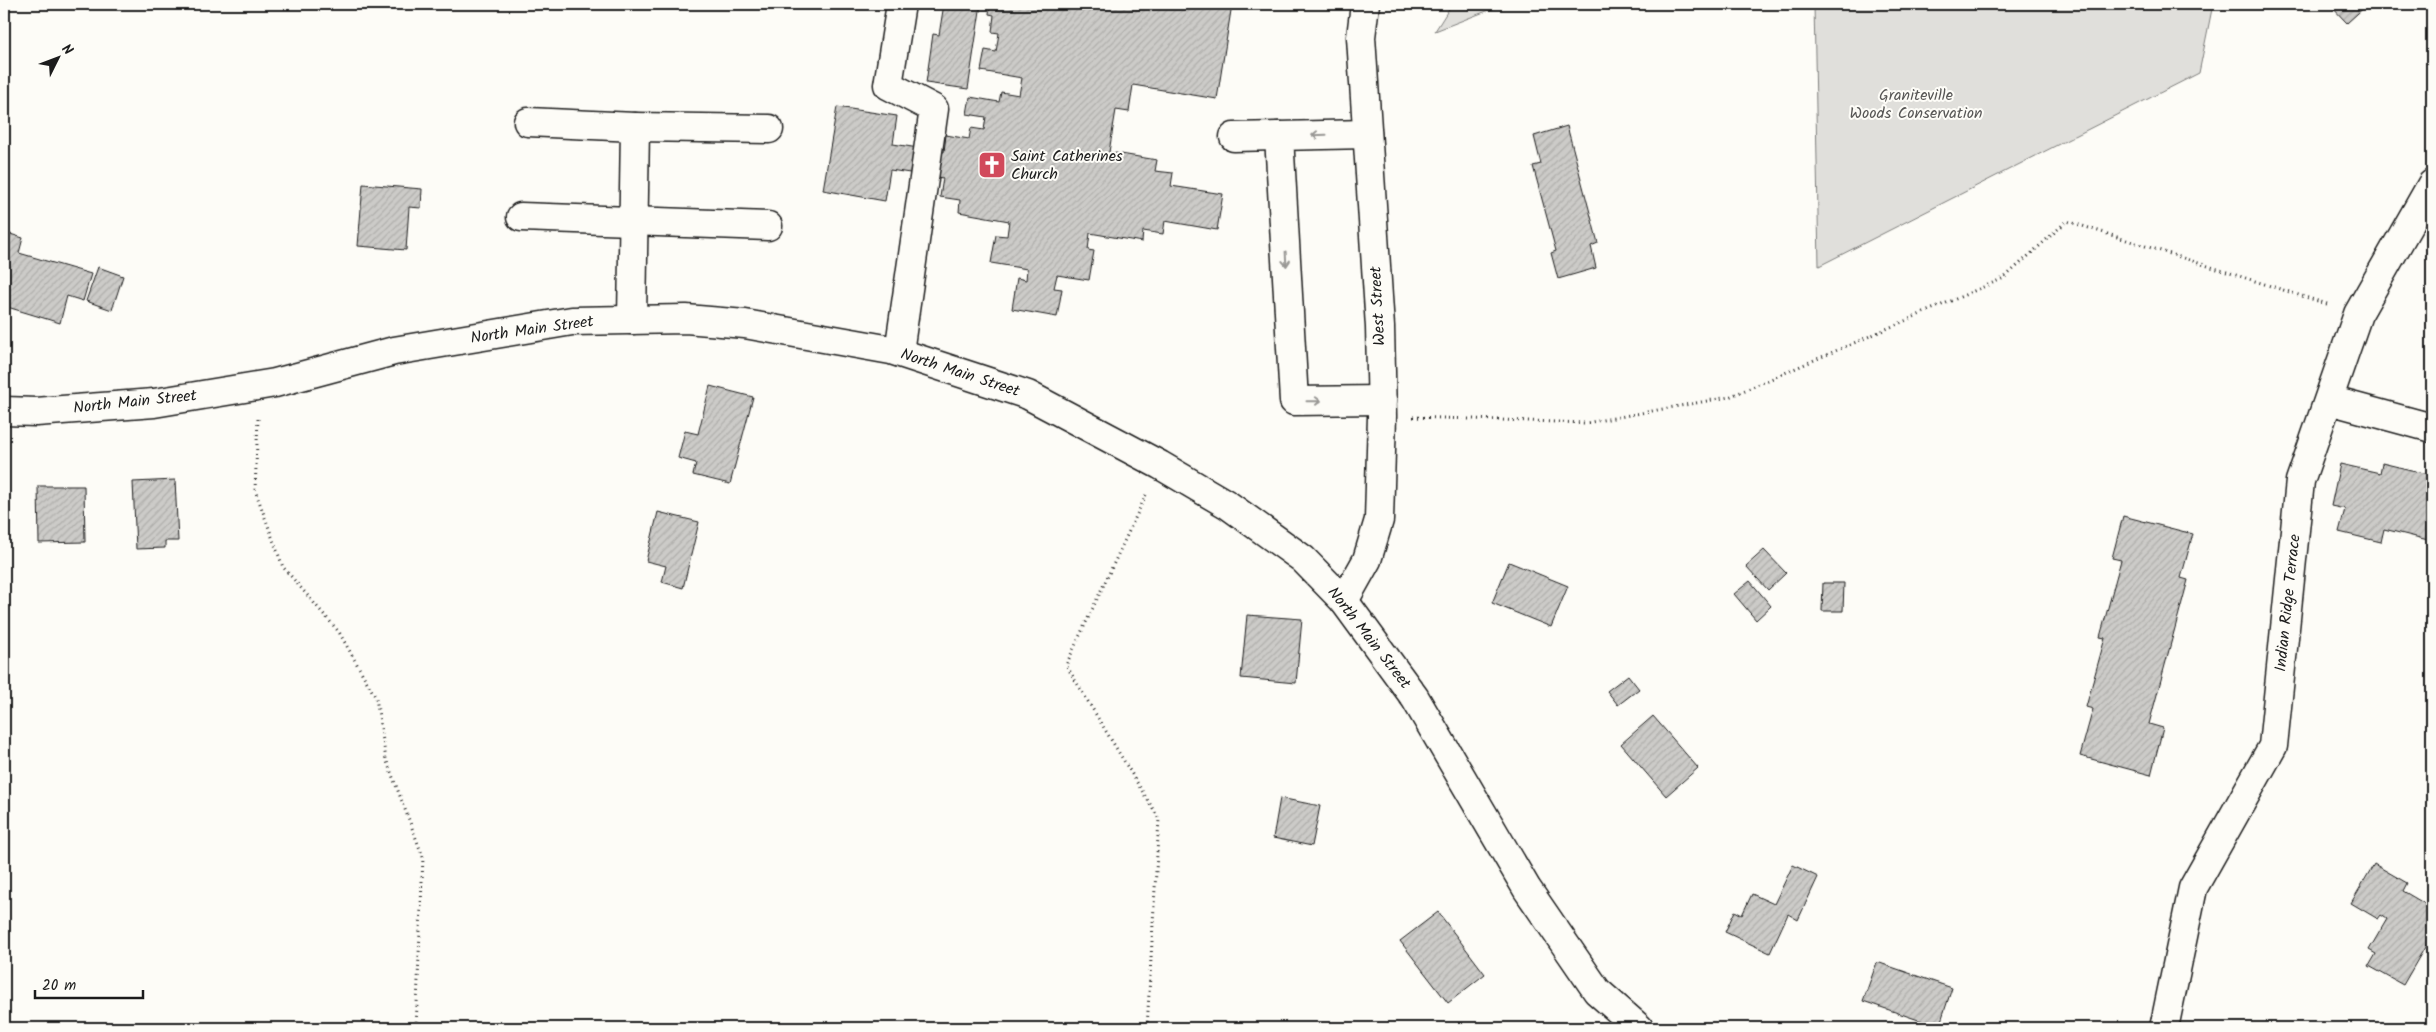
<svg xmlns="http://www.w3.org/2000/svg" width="2436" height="1032" font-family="Kalam,sans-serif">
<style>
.green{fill:#e0dfdb;stroke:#7e7e7c}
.building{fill:url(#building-hatch);stroke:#1c1c1c}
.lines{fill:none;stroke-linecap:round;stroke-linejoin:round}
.minor-casing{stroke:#1c1c1c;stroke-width:31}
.major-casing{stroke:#1c1c1c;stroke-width:31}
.path{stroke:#1c1c1c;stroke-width:3;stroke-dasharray:1 4;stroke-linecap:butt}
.minor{stroke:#fdfcf7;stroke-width:28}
.major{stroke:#fdfcf7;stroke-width:28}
.oneway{stroke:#989794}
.labels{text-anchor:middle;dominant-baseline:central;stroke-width:4;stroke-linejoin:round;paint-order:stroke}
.park-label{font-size:16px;fill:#575655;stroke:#fdfcf7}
.poi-label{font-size:16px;fill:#1c1c1c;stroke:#fdfcf7;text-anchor:start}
.street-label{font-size:16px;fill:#1c1c1c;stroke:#fdfcf7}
</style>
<defs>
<pattern id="building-hatch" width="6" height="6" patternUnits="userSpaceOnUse" patternTransform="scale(1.25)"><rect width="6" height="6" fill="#cccbc8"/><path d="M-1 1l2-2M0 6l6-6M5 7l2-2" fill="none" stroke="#afaeab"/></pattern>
</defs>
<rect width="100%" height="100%" fill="#fdfcf7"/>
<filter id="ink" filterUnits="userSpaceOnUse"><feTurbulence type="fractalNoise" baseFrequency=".02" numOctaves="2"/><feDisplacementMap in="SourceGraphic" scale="10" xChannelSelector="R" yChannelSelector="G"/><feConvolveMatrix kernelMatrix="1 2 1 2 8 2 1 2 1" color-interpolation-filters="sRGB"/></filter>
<g filter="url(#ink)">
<g class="green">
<polygon points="1452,4 1505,4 1435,31"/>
<polygon points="1814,4 2213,4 2199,73 1819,266"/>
</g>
<g class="building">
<polygon points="944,4 981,4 968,89 926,83 933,34 939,35"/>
<polygon points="990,4 1232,4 1217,99 1133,85 1129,112 1116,110 1109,152 1157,160 1155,171 1173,173 1171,186 1223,194 1217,230 1165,221 1163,234 1143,231 1142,242 1090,233 1088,250 1094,251 1089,280 1057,275 1054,288 1062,289 1057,317 1012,309 1017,278 1026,280 1027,269 991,263 996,235 1007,236 1009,221 959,212 960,200 940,197 943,178 890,170 885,201 823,190 837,107 897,116 893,144 944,152 946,135 969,139 971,128 984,130 986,117 967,114 970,97 999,102 1001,92 1019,95 1022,78 981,71 985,50 996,52 999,33 992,32 994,15 989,14"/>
<polygon points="2329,4 2368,4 2347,23"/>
<polygon points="1567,126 1598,243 1591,246 1596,268 1558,279 1551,253 1556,251 1533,166 1541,164 1534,136"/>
<polygon points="363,184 422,189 421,208 409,207 406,250 358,246"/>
<polygon points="4,232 23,238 19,253 91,274 83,301 67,296 60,323 4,306"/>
<polygon points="98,267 123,276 112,310 86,301"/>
<polygon points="710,386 753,397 730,484 693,475 696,463 678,458 685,431 698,434"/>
<polygon points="2382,463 2432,475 2432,541 2384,529 2381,542 2339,532 2345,509 2331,506 2340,464 2380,473"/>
<polygon points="175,480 178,541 165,541 165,548 136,549 133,482"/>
<polygon points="38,486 84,486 85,542 39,543"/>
<polygon points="658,512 699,522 683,588 662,582 666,566 646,561"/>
<polygon points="2123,516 2193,534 2181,578 2188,580 2149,724 2163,728 2151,775 2080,756 2093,709 2086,707 2105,638 2100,637 2121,560 2112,558"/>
<polygon points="1764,550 1786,573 1768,590 1746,566"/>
<polygon points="1509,562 1568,586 1551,627 1492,603"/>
<polygon points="1750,581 1771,606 1756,620 1734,594"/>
<polygon points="1823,583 1844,583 1843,611 1822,611"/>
<polygon points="1247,615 1302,619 1296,683 1241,678"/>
<polygon points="1628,675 1639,689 1618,705 1607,691"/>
<polygon points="1653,716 1698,768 1666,796 1621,744"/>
<polygon points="1280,798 1320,806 1312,846 1273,838"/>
<polygon points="2374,864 2407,883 2403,891 2432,908 2432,935 2403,985 2369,966 2376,954 2369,950 2387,919 2381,915 2378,919 2351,903"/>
<polygon points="1793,865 1818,877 1798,920 1788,914 1770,953 1725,932 1735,911 1742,915 1752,894 1774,904"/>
<polygon points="1438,912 1485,974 1448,1003 1400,941"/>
<polygon points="1877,962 1952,988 1939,1027 1863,1001"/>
</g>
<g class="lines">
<defs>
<g id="minor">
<polyline points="528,122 635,127"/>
<polyline points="1367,134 1279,136 1294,401 1382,400"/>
<polyline points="1234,137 1279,136"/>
<polyline points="521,217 768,226"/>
<polyline points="632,320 635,127 769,129"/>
<polyline points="899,352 934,109 888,85 901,4"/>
<polyline points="2329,400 2432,428"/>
<polyline points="1344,601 1367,560 1379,520 1382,416 1380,327 1361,37 1365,4"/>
<polyline points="2164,1028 2193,888 2273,746 2300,481 2358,314 2432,184"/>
</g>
<polyline id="major" points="4,411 36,412 154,403 275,383 394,351 572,321 686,319 745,324 891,350 1028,395 1160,465 1228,505 1303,559 1344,601 1415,698 1527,889 1597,991 1639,1028"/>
</defs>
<use href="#minor" class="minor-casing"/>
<use href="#major" class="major-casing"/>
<g class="path">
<polyline points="1413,417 1586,423 1729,397 2004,278 2067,221 2327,304"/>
<polyline points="258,419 255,490 283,567 339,632 376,698 386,759 423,857 416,1028"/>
<polyline points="1146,495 1066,665 1159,819 1147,1028"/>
</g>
<use href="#minor" class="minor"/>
<use href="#major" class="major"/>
</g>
<defs><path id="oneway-shaft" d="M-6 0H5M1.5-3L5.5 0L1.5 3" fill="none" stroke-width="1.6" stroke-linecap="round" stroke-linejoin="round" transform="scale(1.25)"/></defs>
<g class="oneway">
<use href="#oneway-shaft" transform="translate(1319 135) rotate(178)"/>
<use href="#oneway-shaft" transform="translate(1286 259) rotate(87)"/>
<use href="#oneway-shaft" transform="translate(1314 401) rotate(-1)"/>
</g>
</g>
<defs>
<symbol id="church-square" viewBox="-11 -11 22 22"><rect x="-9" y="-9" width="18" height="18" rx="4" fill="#d1495b" stroke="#fdfcf7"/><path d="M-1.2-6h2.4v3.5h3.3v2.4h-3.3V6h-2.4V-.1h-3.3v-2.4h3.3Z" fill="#fff"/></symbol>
</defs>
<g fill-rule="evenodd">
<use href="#church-square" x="976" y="149" width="32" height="32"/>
</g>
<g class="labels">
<g class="park-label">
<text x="1916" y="95">Graniteville<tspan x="1916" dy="18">Woods Conservation</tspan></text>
</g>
<g class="poi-label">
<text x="1011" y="156">Saint Catherines<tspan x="1011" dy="18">Church</tspan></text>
</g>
<g class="street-label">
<text transform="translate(1378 306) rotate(-93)">West Street</text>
<text transform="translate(532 330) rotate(-8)">North Main Street</text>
<text transform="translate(960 373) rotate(18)">North Main Street</text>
<text transform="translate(135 402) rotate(-6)">North Main Street</text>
<text transform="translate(2288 603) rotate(-84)">Indian Ridge Terrace</text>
<text transform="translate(1369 638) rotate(52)">North Main Street</text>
</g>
</g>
<rect width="2436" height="1032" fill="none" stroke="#fdfcf7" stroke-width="20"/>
<rect x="10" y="10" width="2416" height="1012" fill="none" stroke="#1c1c1c" stroke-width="2" filter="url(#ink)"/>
<g transform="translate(58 58) rotate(48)" stroke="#fdfcf7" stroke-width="4" paint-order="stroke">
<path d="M0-4L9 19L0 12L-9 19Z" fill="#1c1c1c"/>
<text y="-8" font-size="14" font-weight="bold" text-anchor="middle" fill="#1c1c1c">N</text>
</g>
<path d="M35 990v8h108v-8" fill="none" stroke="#1c1c1c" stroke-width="2.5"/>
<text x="42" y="990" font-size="15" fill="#1c1c1c" stroke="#fdfcf7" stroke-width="4" paint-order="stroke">20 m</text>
</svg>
